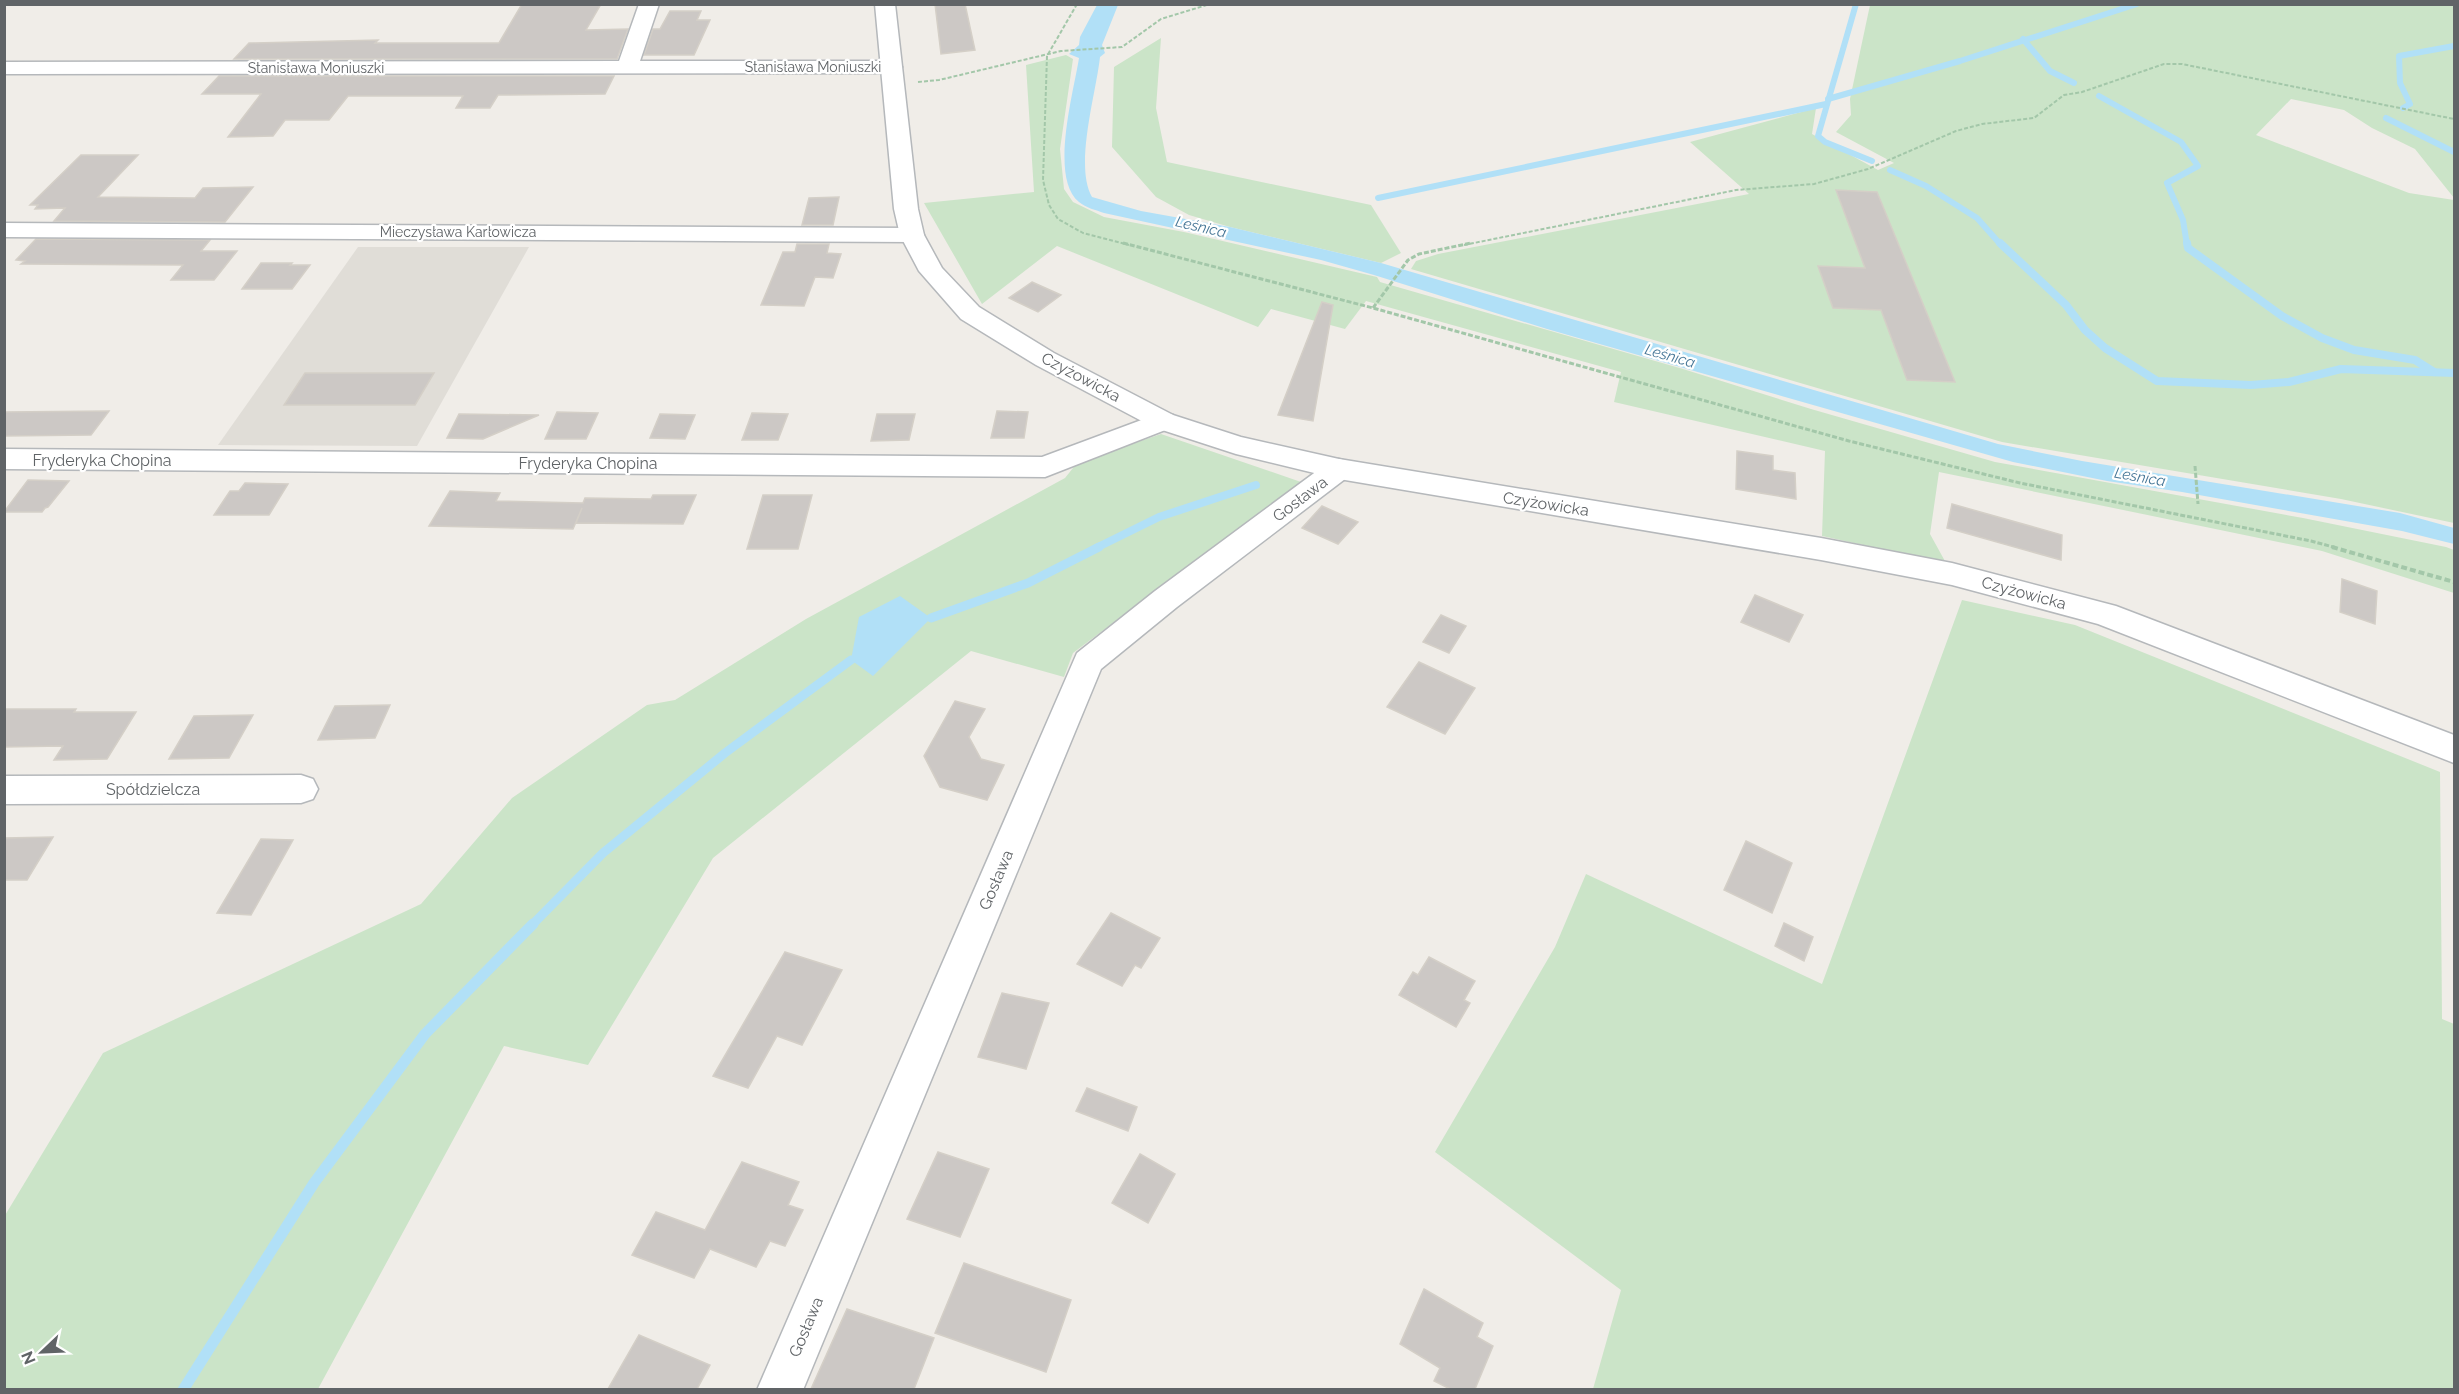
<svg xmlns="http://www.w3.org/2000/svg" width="2459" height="1394" font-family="Raleway,sans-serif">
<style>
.education{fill:#e0ddd7}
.green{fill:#cbe4c8}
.water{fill:#b1e0f7}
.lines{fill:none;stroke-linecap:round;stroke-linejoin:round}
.stream-far3{stroke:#b1e0f7;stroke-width:6}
.stream-far2{stroke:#b1e0f7;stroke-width:8}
.stream-far1{stroke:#b1e0f7;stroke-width:9}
.stream{stroke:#b1e0f7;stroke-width:11}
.building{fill:#ccc8c5;stroke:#d4cfc7;stroke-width:1.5}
.minor-casing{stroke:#b5b8bb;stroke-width:3}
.tertiary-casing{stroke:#b5b8bb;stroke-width:3}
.path-far2{stroke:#a3c7a9;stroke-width:2;stroke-dasharray:4 2;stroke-linecap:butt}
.path-far1{stroke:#a3c7a9;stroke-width:3;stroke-dasharray:5 2;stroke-linecap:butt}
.path{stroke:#a3c7a9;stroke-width:4;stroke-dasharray:6 3;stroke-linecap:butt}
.minor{fill:#fff;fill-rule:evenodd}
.tertiary{fill:#fff;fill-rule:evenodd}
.labels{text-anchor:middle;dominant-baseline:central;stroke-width:4.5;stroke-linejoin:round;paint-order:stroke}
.far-street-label{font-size:14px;fill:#606467;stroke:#fff}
.far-water-label{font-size:15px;font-style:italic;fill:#477797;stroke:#fff}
.street-label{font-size:16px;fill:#606467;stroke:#fff}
</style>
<rect width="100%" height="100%" fill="#f0ede8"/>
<polygon class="education" points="358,247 529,247 417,446 218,445"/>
<g class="green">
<polygon points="1870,5 2454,5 2454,198 2415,149 2372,128 2344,110 2291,99 2256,135 2409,193 2454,200 2454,523 2341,499 2002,442 1411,269 1416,261 1438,254 1749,194 1690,142 1816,108 1812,134 1878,170 1894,163 1836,132 1851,115 1850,99"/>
<polygon points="1161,38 1156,108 1167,162 1371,205 1401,253 1381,263 1230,227 1189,215 1156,197 1112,147 1114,67"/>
<polygon points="1066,55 1073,59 1060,149 1064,189 1073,202 1104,217 1184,232 1377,277 1380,282 1683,369 1811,409 1995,462 2303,518 2446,547 2454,550 2454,593 2322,551 1939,472 1930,534 1946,563 1822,536 1825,451 1614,402 1621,372 1366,301 1345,329 1271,309 1258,327 1057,246 982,304 924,203 1034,192 1026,65"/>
<polygon points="1161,434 1301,482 1073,653 1064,677 971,651 713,858 588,1065 504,1046 318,1389 5,1389 4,1217 103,1053 421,904 512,798 647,705 675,700 806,619 1065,478 1077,463"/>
<polygon points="1962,600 2075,625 2440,772 2442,1019 2454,1024 2454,1389 1593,1389 1621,1290 1435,1152 1555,947 1586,874 1822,984"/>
</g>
<g class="water">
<path d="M1097,5H1118L1102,45L1105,53L1100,57C1096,94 1074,166 1092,197L1141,211L1230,227L1381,263L1998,444L2082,461L2400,513L2454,528V544L2402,531L2182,492L2107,481L2013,462L1547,329L1374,275L1321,260L1104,213C1096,210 1086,208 1079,202C1049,178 1074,91 1079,58L1069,54L1079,45L1080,37Z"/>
<polygon points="900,596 931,618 873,676 851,660 859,617"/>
</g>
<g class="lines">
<g class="stream-far3">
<polyline points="1856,4 1818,136 1825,142 1872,161"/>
<polyline points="2023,39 2050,71 2074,83"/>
<polyline points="2099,96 2181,142 2198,166 2167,183 2183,220 2187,245"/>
<polyline points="1828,99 1960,61 2137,4"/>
<polyline points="2403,108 2410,104 2400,83 2399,56 2454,46"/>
<polyline points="2386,118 2454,152"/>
<polyline points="1890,170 1926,186 1977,218 2001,245"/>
<polyline points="1378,198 1826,104"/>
</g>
<g class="stream-far2">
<polyline points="2000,243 2066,305 2085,330 2105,348 2157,381 2251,385 2289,382 2341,369 2454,373"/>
<polyline points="2187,243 2188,248 2282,316 2322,338 2354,350 2415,360 2434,372"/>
<polyline points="1096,548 1159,517 1256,485"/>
</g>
<g class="stream-far1">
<polyline points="931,618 1028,583 1099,547"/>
<polyline points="531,926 603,853 725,753 851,660"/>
</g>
<polyline class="stream" points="183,1390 314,1183 425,1034 533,924"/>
</g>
<g class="building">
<polygon points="522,4 601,4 586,30 628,29 617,59 234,59 249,43 378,40 375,43 499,43"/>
<polygon points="935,4 965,4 975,50 941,54"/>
<polygon points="670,11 701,11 697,20 710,20 694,55 644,55 653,29 660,29"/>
<polygon points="219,76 614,76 605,94 498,95 490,108 456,108 463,96 348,96 329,120 285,120 273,136 228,137 261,94 202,94"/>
<polygon points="81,155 138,155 98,197 195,198 203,188 253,187 225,222 54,221 65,208 35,209 38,205 30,205"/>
<polygon points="1836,190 1877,192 1955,382 1907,380 1881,310 1833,308 1818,266 1865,268"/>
<polygon points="839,197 833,225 802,225 809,198"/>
<polygon points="36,239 210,240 201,251 237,251 214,280 171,280 183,265 21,264 25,261 16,260"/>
<polygon points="797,244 829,244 827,253 841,254 833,278 815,277 804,306 761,305 783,252 795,252"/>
<polygon points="261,263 292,263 290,265 310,265 292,289 242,289"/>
<polygon points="1032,282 1061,295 1038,312 1009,298"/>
<polygon points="1322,302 1333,305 1313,421 1278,415"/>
<polygon points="305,373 434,373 415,405 284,405"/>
<polygon points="109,411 91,435 4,436 4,412"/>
<polygon points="997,411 1028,412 1024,438 991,438"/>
<polygon points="557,412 598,413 586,439 545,439"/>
<polygon points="752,413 788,414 778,440 742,440"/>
<polygon points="459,414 539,415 483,439 447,438"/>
<polygon points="660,414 695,415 685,439 650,438"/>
<polygon points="877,414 915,414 909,440 871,441"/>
<polygon points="1737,451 1773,456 1773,470 1795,473 1796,499 1736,489"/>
<polygon points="28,480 69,481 48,507 45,508 42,512 4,512"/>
<polygon points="245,483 288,484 269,515 214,515 230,491 239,491"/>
<polygon points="450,491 500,493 496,501 583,503 585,498 651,499 653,495 696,495 683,524 576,523 582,508 573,529 429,526"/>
<polygon points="763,495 812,495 798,549 747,549"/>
<polygon points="1952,504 2062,535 2061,560 1947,528"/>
<polygon points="1322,506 1358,522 1338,544 1302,528"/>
<polygon points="2342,579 2377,591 2375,624 2340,612"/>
<polygon points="1755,595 1803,615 1789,642 1741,622"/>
<polygon points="1441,615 1466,626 1449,653 1423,642"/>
<polygon points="1419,662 1475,688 1445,734 1387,707"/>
<polygon points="955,701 985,709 969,737 981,759 1004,765 987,800 940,787 924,756"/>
<polygon points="390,705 375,738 318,740 335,706"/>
<polygon points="4,709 76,709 74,712 136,712 107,759 54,760 63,746 4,747"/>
<polygon points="253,715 229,758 169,759 194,716"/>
<polygon points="53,837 27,880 4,880 4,838"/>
<polygon points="261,839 293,840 251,915 217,913"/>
<polygon points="1746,841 1792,863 1772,913 1724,890"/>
<polygon points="1111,913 1160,938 1141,968 1135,965 1122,986 1077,964"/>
<polygon points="1784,923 1813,937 1804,961 1775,946"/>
<polygon points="785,952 842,970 802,1045 777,1036 748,1088 713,1076"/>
<polygon points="1429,957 1475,981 1464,1000 1470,1003 1456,1027 1399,995 1413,972 1418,975"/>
<polygon points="1002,993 1049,1003 1026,1069 978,1057"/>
<polygon points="1087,1088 1137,1107 1128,1131 1076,1111"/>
<polygon points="938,1152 989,1169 960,1237 907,1219"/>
<polygon points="1140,1154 1175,1174 1148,1223 1112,1203"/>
<polygon points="742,1162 799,1182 788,1205 803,1210 785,1246 770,1241 756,1267 710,1249 694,1278 632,1255 656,1212 705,1230"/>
<polygon points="964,1263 1071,1300 1046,1372 935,1333"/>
<polygon points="1424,1289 1483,1323 1477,1337 1493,1346 1475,1389 1450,1389 1434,1381 1440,1368 1400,1344"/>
<polygon points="847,1309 934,1338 914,1389 811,1389"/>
<polygon points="639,1335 710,1365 697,1389 608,1389"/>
</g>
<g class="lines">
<defs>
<g id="minor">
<polygon points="639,4 659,4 640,61 892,61 899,63 902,67 899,71 892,73 4,74 4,62 619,61"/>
<polygon points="4,223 912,228 921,230 924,235 921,240 912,242 4,237"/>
<polygon points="1163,412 1173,415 1177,421 1173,427 1045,477 4,469 4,449 1042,457"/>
<polygon points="1339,459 1349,462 1353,469 1349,476 1177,607 1101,669 803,1390 757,1390 1077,653 1155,591 1329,462"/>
<polygon points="301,775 313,779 318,789 313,799 301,803 4,804 4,776"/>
</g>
<polygon id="tertiary" points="875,4 895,4 918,209 924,235 942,268 979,307 1054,353 1173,415 1241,437 1339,459 1821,538 1952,563 2116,606 2454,735 2454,763 2098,624 1952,585 1821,560 1339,479 1236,454 1153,427 1036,365 961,319 919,271 900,235 894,209"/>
</defs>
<use href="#minor" class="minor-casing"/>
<use href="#tertiary" class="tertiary-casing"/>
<g class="path-far2">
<polyline points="1077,4 1047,56 1043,180 1049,205 1058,219 1083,233 1129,245"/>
<polyline points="918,82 939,80 1061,51 1122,47 1161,19 1210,4"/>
<polyline points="1464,245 1736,190 1814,184 1868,169 1956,131 1982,124 2034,118 2064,95 2082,92 2164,64 2182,64 2454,119"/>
</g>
<g class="path-far1">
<polyline points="1123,243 1373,308 1849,441 2020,483 2311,541 2337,548"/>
<polyline points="1373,308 1408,260 1419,254 1471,243"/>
<polyline points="2195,466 2198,504"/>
</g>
<polyline class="path" points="2332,547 2454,582"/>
<use href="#minor" class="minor"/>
<use href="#tertiary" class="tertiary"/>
</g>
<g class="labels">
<g class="far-street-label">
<text x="813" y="67">Stanisława Moniuszki</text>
<text x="316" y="68">Stanisława Moniuszki</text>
<text x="458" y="232">Mieczysława Karłowicza</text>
</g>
<g class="far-water-label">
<text transform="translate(1201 227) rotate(13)">Leśnica</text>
<text transform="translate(1670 356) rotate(16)">Leśnica</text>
<text transform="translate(2140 477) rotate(10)">Leśnica</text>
</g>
<g class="street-label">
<text transform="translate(1081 377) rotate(28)">Czyżowicka</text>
<text x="102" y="460">Fryderyka Chopina</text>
<text x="588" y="463">Fryderyka Chopina</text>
<text transform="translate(1300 499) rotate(-37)">Gosława</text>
<text transform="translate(1546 504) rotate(9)">Czyżowicka</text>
<text transform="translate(2024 593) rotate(15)">Czyżowicka</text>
<text x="153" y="789">Spółdzielcza</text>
<text transform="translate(996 880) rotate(-67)">Gosława</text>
<text transform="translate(806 1327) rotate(-67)">Gosława</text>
</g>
</g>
<rect width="2459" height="1394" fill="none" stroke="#606467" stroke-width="12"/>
<g transform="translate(42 1352) rotate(247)" stroke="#ffffff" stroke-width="4.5" paint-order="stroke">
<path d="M0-4.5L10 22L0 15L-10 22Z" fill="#606467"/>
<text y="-9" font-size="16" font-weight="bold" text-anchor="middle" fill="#606467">N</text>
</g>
</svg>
